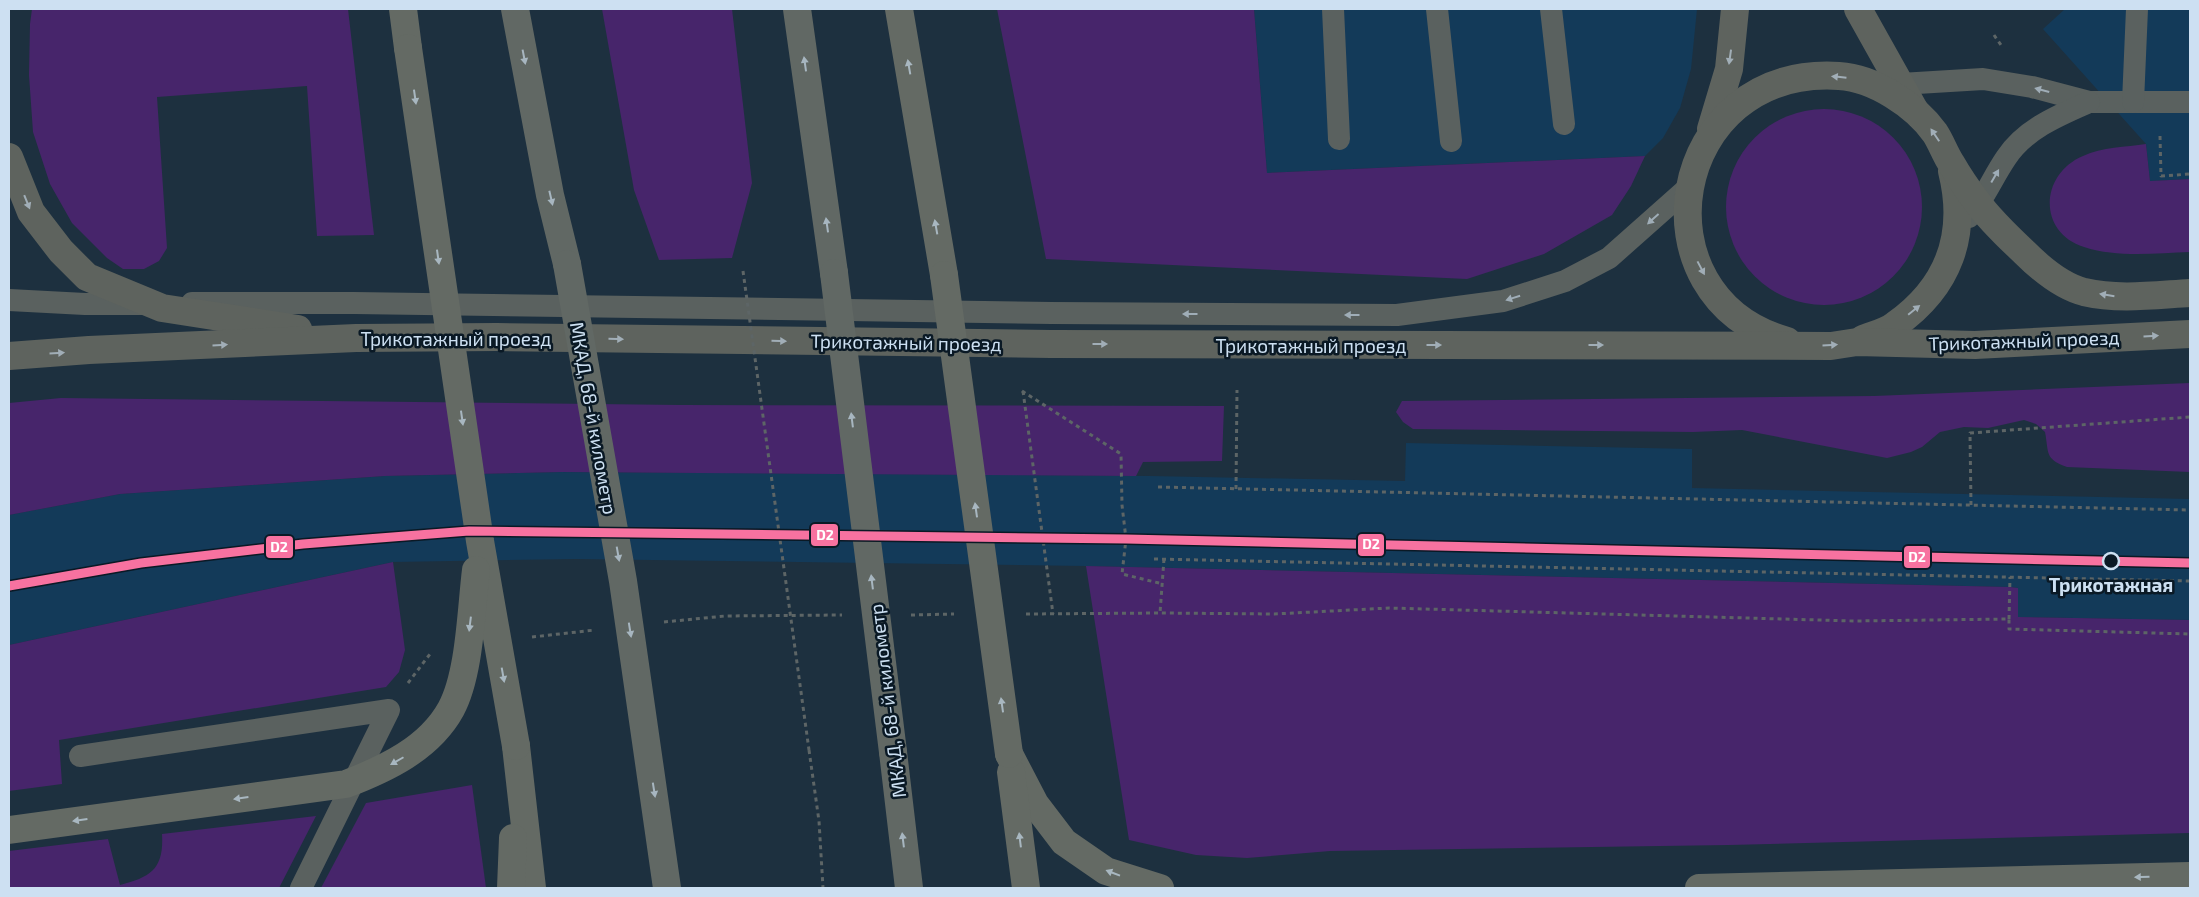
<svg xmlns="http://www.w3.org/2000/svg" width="2199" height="897" font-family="'Exo 2',sans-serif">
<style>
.built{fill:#133a59}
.green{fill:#47256b}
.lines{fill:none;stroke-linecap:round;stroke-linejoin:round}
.path{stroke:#5d6566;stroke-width:3;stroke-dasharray:4 4;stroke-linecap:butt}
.service{stroke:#5a615f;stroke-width:22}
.secondary{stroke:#5e635e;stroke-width:28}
.primary{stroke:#646a64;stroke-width:28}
.trunk{stroke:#616864;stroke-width:28}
.path-bridge{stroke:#5d6566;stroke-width:3;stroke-dasharray:4 4;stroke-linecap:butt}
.primary-bridge{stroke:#646a64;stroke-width:28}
.trunk-bridge{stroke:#616864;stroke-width:28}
.rail-1-casing{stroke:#0a1925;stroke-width:12}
.rail-1{stroke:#f772a0;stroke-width:9}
.oneway{fill:#a7b6c0}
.oneway2{fill:#a1aeb7}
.oneway3{fill:#a8b7c0}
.oneway4{fill:#9fadb7}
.stop-dot{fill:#0a1925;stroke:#cde0f2;stroke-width:2.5}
.labels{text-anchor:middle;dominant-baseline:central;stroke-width:5;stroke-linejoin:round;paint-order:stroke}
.street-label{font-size:19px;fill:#cde0f2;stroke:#0a1925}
.stop-label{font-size:19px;font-weight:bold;fill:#cde0f2;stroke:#0a1925}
.line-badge{stroke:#0a1925;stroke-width:2}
.badge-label{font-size:14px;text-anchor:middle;font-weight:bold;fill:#fff}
</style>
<rect width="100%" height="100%" fill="#1d303f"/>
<g class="built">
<polygon points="1254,9 1697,9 1691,69 1680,108 1663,138 1645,156 1267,173"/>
<polygon points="2065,9 2190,9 2190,179 2150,181 2146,144 2043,29"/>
<polygon points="1406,443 1692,449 1692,488 2190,499 2190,620 2018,617 2018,588 2010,587 1086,566 576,559 393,562 9,645 9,515 120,494 385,476 562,472 1150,476 1405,481"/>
</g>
<g class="green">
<polygon points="32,9 348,9 374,235 317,236 307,86 157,97 167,248 159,261 144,269 123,269 107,258 72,223 50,184 33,132 29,75 30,24"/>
<polygon points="602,9 732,9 752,183 732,258 659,260 634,190"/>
<polygon points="997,9 1254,9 1267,173 1645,156 1631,186 1612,215 1544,254 1467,279 1046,259"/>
<circle cx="1824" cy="207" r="98"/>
<path d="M2146,144L2150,181L2190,179V252C2156,253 2118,258 2084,247C2037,232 2040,174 2083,156C2102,147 2126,147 2146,144Z"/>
<path d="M2190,383V472L2067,467C2044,459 2049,452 2045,432L2036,424L2024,420L1988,428L1964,427L1940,432L1922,447L1911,452L1887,458L1742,430L1693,432L1413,429L1403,422L1396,412L1402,401L1874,396Z"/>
<polygon points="61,398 681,405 1224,406 1222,461 1143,462 1136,476 562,472 385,476 120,494 9,515 9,403"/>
<polygon points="393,562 405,650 399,672 386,687 59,740 62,784 9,791 9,645"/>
<polygon points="1086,566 2010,587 2018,588 2018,617 2190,620 2190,833 1729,845 1330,851 1247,858 1196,855 1129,840"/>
<polygon points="472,785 486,888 321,888 366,803"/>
<path d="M316,816L279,888H9V851L108,839L120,885C152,877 164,868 162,834Z"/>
</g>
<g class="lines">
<g class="path">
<polyline points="1994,35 2001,45"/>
<polyline points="2160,136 2161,176 2190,174"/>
<polyline points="1022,391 1121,454 1122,505 1126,539 1122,574 1163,584"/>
<polyline points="1023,391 1053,614"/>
<polyline points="1158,487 2190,510"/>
<polyline points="1236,489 1237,390"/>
<polyline points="1971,505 1970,433 2190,417"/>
<polyline points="1154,559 2190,581"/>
<polyline points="1164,559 1160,613 1274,614 1389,608 1854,621 2009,619 2009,629 2190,634"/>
<polyline points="1026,614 1160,613"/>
<polyline points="911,615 954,614"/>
<polyline points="2009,619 2010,577"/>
<polyline points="664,622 725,616 842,615"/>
<polyline points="532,637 595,630"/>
<polyline points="408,683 430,654"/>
<polyline points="809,750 819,821 823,888"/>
</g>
<g class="service">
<polyline points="1333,9 1339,139"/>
<polyline points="1437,9 1451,141"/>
<polyline points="1551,9 1564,124"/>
<polyline points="1884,85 1983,79 2032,87 2089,102 2190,102"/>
<polyline points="2133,102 2137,9"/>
<path d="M1969,217C1984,199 1993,177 2006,158C2025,129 2059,115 2089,102"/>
<polyline points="9,300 85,304 147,304"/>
<polyline points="192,303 354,303 1052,313 1397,315 1503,301 1565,281 1609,258 1689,187"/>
<polyline points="80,756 389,710 301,888"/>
</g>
<g class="secondary">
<polyline points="1858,9 1914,109"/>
<polyline points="1711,129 1729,69 1735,9"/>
<polyline points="9,157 31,212 61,251 87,277 162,308 298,329"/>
<path d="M1863,339C1873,335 1886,332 1895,325C1949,287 1968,235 1952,171"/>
<path d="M1787,341C1630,297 1668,65 1839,76C1874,78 1915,105 1935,133C1941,142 1945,154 1951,163C1959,177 1968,190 1977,202C1990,220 2008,237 2024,252C2040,268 2061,286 2084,292C2118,300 2155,295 2190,293"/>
<polyline points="9,356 89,350 356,338 497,337 1051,344 1831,346 1857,342 1975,345 2190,334"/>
</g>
<g class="primary">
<polyline points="403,9 408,48"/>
<polyline points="899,9 944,275"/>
<polyline points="516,746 532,888"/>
<polyline points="1009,754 1035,804 1064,842 1106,871 1160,888"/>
<polyline points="1011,772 1026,888"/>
<polyline points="511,888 513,838"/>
<polyline points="1699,888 2190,876"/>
</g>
<g class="trunk">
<polyline points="515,9 550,195 567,264"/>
<polyline points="797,9 834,273"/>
<polyline points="893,752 909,888"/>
</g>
<polyline class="path-bridge" points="743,271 809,750"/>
<g class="primary-bridge">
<polyline points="408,48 480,541 516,746"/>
<polyline points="944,275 1009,754"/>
<path d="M9,830L346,784C385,769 429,749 451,709C470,674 471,610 476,570"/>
</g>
<g class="trunk-bridge">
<polyline points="567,264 623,581 667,888"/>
<polyline points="834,273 893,752"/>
</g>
<defs>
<polyline id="rail-1" points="9,586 141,563 303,544 469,531 1126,539 2190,563"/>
</defs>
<use href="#rail-1" class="rail-1-casing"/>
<use href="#rail-1" class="rail-1"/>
</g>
<defs><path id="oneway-solid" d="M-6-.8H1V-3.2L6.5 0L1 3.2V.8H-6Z" transform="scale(1.25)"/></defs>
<g class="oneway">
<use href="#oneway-solid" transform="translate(524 57) rotate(79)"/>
<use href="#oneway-solid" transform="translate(805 64) rotate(-98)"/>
<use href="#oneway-solid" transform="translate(551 198) rotate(77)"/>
<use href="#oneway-solid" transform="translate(827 225) rotate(-98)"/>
<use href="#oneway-solid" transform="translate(852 420) rotate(-97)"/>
<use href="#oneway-solid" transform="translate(618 554) rotate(80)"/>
<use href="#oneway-solid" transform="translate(872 582) rotate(-97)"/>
<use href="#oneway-solid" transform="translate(630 630) rotate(81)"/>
<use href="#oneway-solid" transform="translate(654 790) rotate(81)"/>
<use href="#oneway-solid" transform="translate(903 840) rotate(-97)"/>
</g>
<g class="oneway2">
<use href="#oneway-solid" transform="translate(1730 57) rotate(98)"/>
<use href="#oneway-solid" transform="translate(1839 77) rotate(-174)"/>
<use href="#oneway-solid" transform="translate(1935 135) rotate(-124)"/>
<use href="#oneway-solid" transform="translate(27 202) rotate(68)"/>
<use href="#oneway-solid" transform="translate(1701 268) rotate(62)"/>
<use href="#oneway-solid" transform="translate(2107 295) rotate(-171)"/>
<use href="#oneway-solid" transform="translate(1914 310) rotate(-39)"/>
<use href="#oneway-solid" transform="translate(2151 336) rotate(-3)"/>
<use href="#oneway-solid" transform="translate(616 339) rotate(1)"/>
<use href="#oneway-solid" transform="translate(779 341) rotate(1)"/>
<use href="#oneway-solid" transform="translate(1100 344)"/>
<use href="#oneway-solid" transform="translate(220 345) rotate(-3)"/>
<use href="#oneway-solid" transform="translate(1434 345)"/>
<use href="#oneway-solid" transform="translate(1596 345)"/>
<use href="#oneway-solid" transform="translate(1830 345) rotate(-3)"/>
<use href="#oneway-solid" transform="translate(57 353) rotate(-4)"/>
</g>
<g class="oneway3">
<use href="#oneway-solid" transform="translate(909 67) rotate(-100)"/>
<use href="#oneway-solid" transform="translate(415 97) rotate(82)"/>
<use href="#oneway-solid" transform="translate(936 227) rotate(-100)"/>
<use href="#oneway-solid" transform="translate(438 257) rotate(82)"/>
<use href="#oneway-solid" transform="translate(462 418) rotate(82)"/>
<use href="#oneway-solid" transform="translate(976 510) rotate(-98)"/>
<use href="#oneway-solid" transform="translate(470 624) rotate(97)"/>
<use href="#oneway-solid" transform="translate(503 675) rotate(80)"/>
<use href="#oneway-solid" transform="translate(1002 705) rotate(-98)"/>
<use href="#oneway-solid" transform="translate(397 761) rotate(150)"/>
<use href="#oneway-solid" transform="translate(241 798) rotate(172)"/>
<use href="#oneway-solid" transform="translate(80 820) rotate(172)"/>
<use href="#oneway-solid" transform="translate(1020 840) rotate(-97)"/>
<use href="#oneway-solid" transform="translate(1113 873) rotate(-159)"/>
<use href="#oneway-solid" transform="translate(2142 877) rotate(179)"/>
</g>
<g class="oneway4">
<use href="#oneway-solid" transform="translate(2042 90) rotate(-165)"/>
<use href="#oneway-solid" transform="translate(1995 176) rotate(-60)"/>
<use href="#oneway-solid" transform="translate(1653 219) rotate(138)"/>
<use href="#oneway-solid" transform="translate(1513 298) rotate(162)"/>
<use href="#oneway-solid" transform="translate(1190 314) rotate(-180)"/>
<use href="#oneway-solid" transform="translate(1352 315) rotate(-180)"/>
</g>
<circle class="stop-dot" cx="2111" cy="561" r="8"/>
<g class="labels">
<g class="street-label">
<text x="456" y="338">Трикотажный проезд</text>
<text transform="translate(2024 340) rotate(-2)">Трикотажный проезд</text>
<text transform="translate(906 342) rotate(1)">Трикотажный проезд</text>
<text x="1311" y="345">Трикотажный проезд</text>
<text transform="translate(594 418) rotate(80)">МКАД, 68-й километр</text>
<text transform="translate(887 701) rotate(-97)">МКАД, 68-й километр</text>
</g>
<g class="stop-label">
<text x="2111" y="584">Трикотажная</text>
</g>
</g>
<g class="line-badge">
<rect x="810" y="523" width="29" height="24" rx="5" fill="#f772a0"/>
<rect x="1357" y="533" width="28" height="24" rx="5" fill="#f772a0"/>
<rect x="265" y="535" width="29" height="24" rx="5" fill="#f772a0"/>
<rect x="1903" y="545" width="28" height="24" rx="5" fill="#f772a0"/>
</g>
<g class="badge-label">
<text x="825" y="540">D2</text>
<text x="1371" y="549">D2</text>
<text x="279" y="552">D2</text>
<text x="1917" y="562">D2</text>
</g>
<rect width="2199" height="897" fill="none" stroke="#cde0f2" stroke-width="20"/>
</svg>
